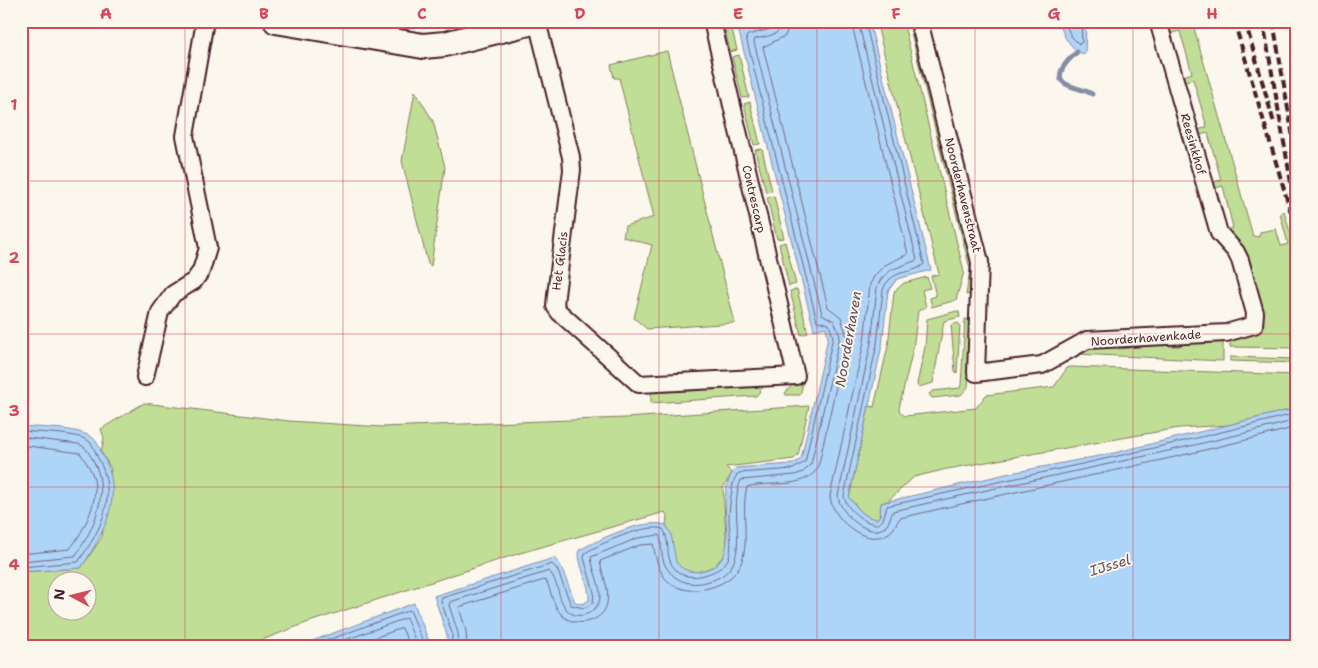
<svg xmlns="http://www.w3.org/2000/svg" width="1318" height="668" font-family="'Shantell Sans',sans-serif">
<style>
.green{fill:#c0de96;stroke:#857e60;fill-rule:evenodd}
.water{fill:#aed4f8;stroke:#868ca6}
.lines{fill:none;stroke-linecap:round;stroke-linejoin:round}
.shore{stroke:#72677d;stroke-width:1}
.stream{stroke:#868ca6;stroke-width:5}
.street-casing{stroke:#4a1f2b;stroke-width:20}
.secondary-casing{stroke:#4a1f2b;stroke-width:28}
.street{stroke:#fbf7ec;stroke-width:16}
.secondary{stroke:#fbf7ec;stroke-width:24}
.rail{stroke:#4a1f2b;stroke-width:4;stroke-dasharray:8 4;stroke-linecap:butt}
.grid{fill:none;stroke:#d1495b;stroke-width:1;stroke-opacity:0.55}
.labels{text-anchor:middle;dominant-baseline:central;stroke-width:4;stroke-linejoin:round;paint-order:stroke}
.street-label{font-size:12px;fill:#4a1f2b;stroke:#fbf7ec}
.water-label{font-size:14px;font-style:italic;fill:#634c5e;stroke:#fbf7ec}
.neatline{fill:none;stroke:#d1495b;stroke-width:2}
.grid-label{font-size:16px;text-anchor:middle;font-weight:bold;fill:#d1495b}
</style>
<rect width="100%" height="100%" fill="#fbf7ec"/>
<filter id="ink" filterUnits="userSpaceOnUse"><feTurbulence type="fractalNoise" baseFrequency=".02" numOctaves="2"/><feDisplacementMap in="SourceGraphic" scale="10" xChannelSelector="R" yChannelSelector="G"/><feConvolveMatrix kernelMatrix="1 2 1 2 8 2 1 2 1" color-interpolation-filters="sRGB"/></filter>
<g filter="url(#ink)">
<g class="green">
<polygon points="723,21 730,21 737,50 730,52"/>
<polygon points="876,21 903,21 964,272 956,300 932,307 930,298 936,296 931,276 939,274"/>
<polygon points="908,21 912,21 975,265 974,293 966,295 970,269"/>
<polygon points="1178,21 1192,21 1253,236 1259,237 1260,232 1276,229 1281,246 1288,244 1280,213 1284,211 1297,256 1297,348 1230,347 1230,337 1248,336 1254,333 1226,230 1233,228 1223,186 1211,189 1209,183 1221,180 1208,133 1196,136 1195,131 1207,127 1193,79 1182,82 1180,77 1192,73 1180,31 1169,34 1167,28 1178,25"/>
<polygon points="667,51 735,323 647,329 634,318 652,245 623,237 625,226 654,217 619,78 614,78 611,65"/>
<polygon points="739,55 749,97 742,98 732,57"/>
<polygon points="415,91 433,121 445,167 431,266 428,264 402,161"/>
<polygon points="750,102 760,144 754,145 744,104"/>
<polygon points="762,149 772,191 766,192 755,150"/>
<polygon points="774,196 784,238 777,239 767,197"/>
<polygon points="785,242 796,284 789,286 779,244"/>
<path d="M927,277L930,288L922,290L926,307L918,311L913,349L899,408L900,412L905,416L976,408L986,395L1054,387L1067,368L1071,367L1297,375V408L1228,425L1179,428L947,469L914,477L888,501L881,503L879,518C865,522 857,505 849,498L869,406L874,407L888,346L894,292L904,283Z"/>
<polygon points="797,289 808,333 801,335 790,291"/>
<polygon points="957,311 959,312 960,317 944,321 933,383 918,387 917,384 925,347 927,319"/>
<polygon points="965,319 971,320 968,387 961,395 932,398 929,394 933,391 960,388 961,385"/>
<polygon points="958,323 960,325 957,373 955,371 951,325"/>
<polygon points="1223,339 1223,361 1077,354 1087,347 1119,344 1119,349 1130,348 1130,344 1168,342 1169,346 1180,346 1180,341"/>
<polygon points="1230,357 1297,359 1297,363 1230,361"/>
<polygon points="805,376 800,395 786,395 785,393 800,377"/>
<polygon points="765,385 756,396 651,403 651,390"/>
<path d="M144,403L289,421L382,427L625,418L809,406L798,455L794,459L726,467L732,473L723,488L727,551L715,566L698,572L685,570L679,567L674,558L668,529L666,525L667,516L665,512L520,553L306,623L244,647H21V572L81,568L102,537L111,469L101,452L104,438L101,429ZM58,580H88V610H58Z"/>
</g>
<g class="water">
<path d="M781,21H869L931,270L897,279L888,291L882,345L849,498C857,506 863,518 877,519L880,515L881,503L1006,474L1114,453L1297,408V647H447V635L434,596L554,558L561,566L575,602L583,604L589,600C590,583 578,567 579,550C601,539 642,518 666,525L671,534L676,562C682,570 690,573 700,571C752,562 707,500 736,468L793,464L801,459L828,338L826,327L814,330L739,32Z"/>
<polygon points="1058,21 1086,21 1085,54 1077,52 1066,39"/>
<path d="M21,426C40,428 78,427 93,438C97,441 100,449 102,454C126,495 104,533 81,568L21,572Z"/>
<polygon points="414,603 431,647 296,647"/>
</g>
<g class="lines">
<g class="shore">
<path d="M851,21L908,254L885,265L875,275L870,284L864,342L830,496C831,517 863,546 885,535C894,532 895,524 900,518C1032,487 1165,462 1297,427"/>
<path d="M858,21L917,260L891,270L881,279L877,287L871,343L838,496C839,513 870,541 886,526C890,522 890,516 893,511C1027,480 1163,455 1297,420"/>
<path d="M865,21L924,264C911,276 892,267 883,290L877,344L844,496C846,509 864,524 878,524L883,520L887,506C1023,476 1161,449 1297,413"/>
<polyline points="1064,21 1071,36 1079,44 1082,42 1081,21"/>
<path d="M21,431C37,433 78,432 90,442C93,445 95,451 97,456C119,495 102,529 78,562L21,567"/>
<path d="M21,437L78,444C87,447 88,452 93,460C111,493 94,529 75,556L21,561"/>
<path d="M21,445L80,453C84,459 89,466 92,473C102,498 84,530 70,549L21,554"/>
<polyline points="309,647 410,610 425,647"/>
<polyline points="326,647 406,618 418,647"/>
<polyline points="349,647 402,628 410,647"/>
<path d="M452,647V633L441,601L442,598L552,564L557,569L571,605L584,608L593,603L594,592L584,558L585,553C600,544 645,523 663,529C671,541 664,558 675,569C682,577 694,578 704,575C737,566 731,548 729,521C729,511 730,500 732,490C733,483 734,477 739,473L793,469L805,462L833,337L829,324L817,321L746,37L748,35L774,28L777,21"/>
<path d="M459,647L458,633L449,605L450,602L549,571C559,581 557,599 567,610C579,623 601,611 600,595C600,582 592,569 591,557L638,538L659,535C662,541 661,548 662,554C664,573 681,586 701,583C761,573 725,517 741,480L795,475L803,472L811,464L840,336L834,321L822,314L754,42L755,39C767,36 782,36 783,21"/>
<path d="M467,647L466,631L459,607L544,580L547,582C551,592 553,605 561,614C573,629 604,623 607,603C610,588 602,575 600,561L640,545L653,544C657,564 660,583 683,589C695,592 708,589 720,584C760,566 738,520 747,487C770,480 802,491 818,468L847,337L841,317L828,307L763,47L785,36L791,21"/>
</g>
<path class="stream" d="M1077,52C1070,58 1051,76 1066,84C1073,88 1084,89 1092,94"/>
<defs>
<g id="street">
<polyline points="537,21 571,157 572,170 556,295 555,306 559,312 639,384 796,376 712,21"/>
<polyline points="919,21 980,262 976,373 1042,365 1087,340 1226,333 1254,325 1255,313 1240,260 1236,252 1219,233 1158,21"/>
<polyline points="145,377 160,312 173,294 194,281 201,271 208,248 185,136 205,21"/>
</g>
<polyline id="secondary" points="276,21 423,46 445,44 537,21"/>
</defs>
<use href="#street" class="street-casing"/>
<use href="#secondary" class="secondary-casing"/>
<use href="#street" class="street"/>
<use href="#secondary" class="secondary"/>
<g class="rail">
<polyline points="1234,21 1297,233"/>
<polyline points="1245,21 1274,123"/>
<polyline points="1263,21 1295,206"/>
<polyline points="1273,21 1297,161"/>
</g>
</g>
</g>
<path class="grid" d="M185,21V647M343,21V647M501,21V647M659,21V647M817,21V647M975,21V647M1133,21V647M21,181H1297M21,334H1297M21,487H1297"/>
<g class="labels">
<g class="street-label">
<text transform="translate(1193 144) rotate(74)">Reesinkhof</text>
<text transform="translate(963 195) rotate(76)">Noorderhavenstraat</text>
<text transform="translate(754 199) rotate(77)">Contrescarp</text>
<text transform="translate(560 261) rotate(-83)">Het Glacis</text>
<text transform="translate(1146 338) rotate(-4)">Noorderhavenkade</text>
</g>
<g class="water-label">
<text transform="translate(848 339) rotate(-80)">Noorderhaven</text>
<text transform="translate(1110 565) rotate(-17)">IJssel</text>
</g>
</g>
<rect width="1318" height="668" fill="none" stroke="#fbf7ec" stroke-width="55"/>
<g transform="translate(72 596) rotate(277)"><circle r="24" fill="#fbf7ec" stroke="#b4a19f"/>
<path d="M0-4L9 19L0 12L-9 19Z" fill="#d1495b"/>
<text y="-8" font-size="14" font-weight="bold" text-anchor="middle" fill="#4a1f2b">N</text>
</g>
<rect x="28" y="28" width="1262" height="612" class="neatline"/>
<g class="grid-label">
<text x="106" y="19">A</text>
<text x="264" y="19">B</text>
<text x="422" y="19">C</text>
<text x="580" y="19">D</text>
<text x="738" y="19">E</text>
<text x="896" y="19">F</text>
<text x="1054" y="19">G</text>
<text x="1212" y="19">H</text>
<text x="14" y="110">1</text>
<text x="14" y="263">2</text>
<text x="14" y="416">3</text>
<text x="14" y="570">4</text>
</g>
</svg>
